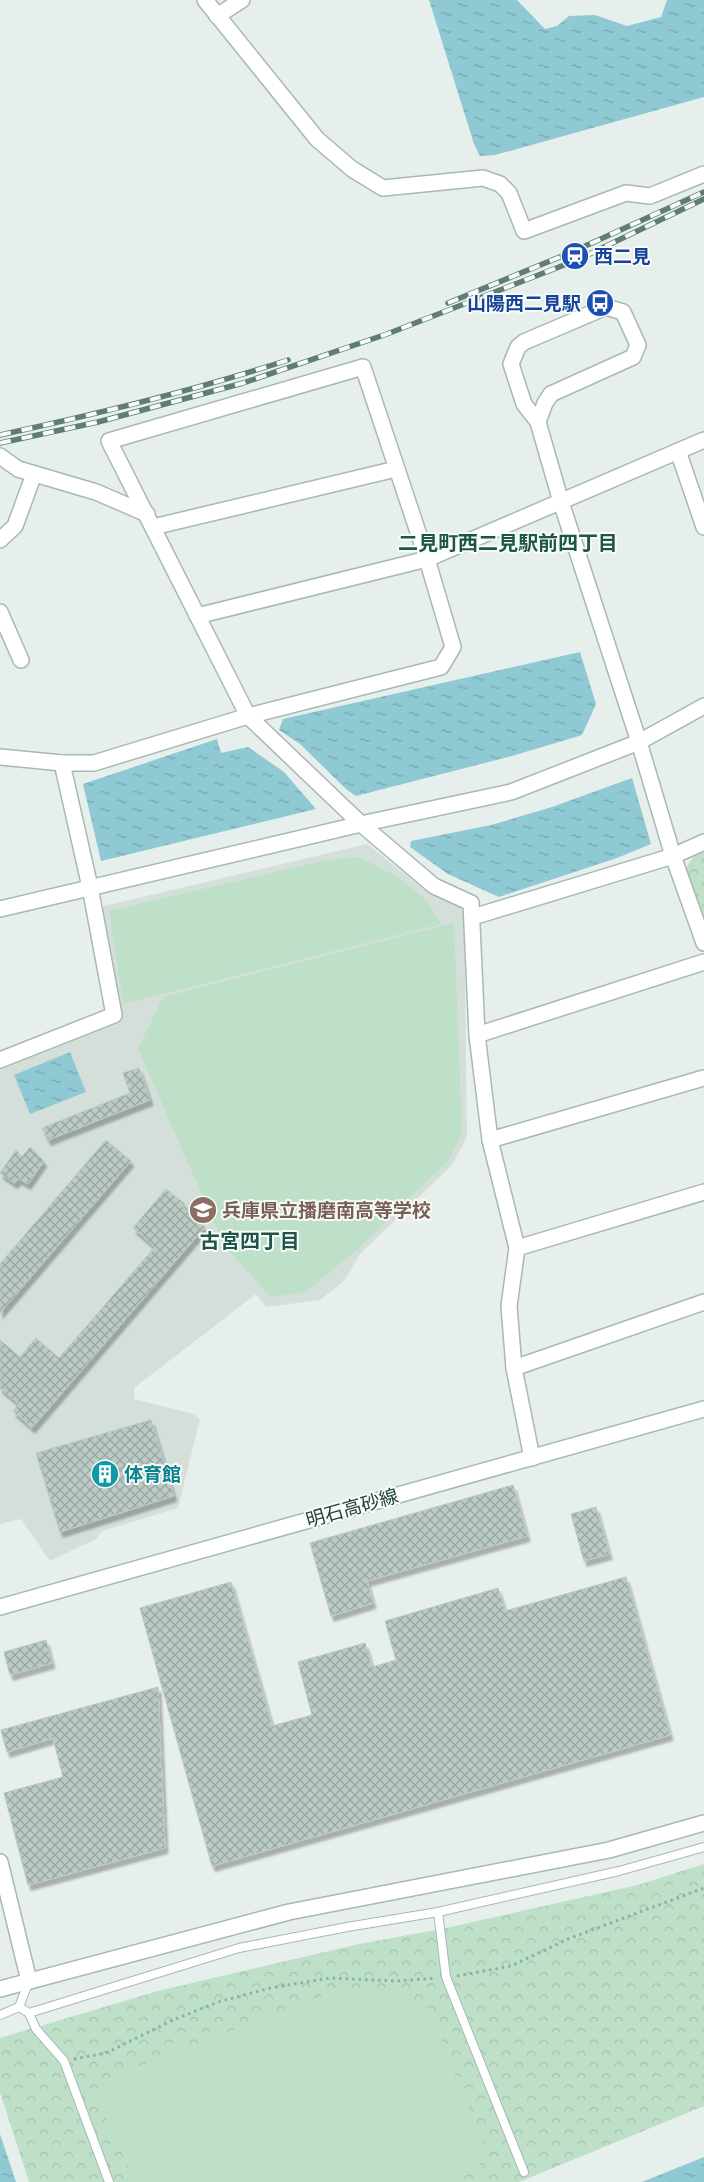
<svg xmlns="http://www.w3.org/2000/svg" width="704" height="2182" font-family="Jost,'Noto Sans JP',sans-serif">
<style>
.built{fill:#d4dfda}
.park{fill:url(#park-crowns)}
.pitch{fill:#bfe0c8}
.water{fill:url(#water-ripples)}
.building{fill:url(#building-cross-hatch);stroke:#b8c9c2;filter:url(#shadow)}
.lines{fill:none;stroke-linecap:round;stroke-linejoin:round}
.service-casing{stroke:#a8b8b2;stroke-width:10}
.minor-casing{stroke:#a8b8b2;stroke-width:18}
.tertiary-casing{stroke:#a8b8b2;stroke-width:18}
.secondary-casing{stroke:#a4bbb3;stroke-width:18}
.path{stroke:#86b3a5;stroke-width:3;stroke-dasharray:2.5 4;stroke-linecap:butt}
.service{stroke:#fff;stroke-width:8}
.minor{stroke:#fff;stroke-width:15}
.tertiary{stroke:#fff;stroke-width:15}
.secondary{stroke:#fff;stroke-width:15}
.rail-casing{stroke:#5f7d75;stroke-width:5.5}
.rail{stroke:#f7fbf9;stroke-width:4;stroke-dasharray:11;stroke-linecap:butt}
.labels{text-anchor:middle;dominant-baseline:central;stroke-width:4;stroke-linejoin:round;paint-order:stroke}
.transit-label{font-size:19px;font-weight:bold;fill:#164399;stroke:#f7fbf9;text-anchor:start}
.education-label{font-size:19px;font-weight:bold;fill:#785e54;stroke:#f7fbf9;text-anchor:start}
.culture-label{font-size:19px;font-weight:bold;fill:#0d838f;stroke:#f7fbf9;text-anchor:start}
.street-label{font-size:19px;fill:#24423a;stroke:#f7fbf9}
.neighbourhood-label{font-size:20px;font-weight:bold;fill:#1f5548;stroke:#f7fbf9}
</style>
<defs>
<pattern id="park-crowns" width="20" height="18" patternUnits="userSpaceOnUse" patternTransform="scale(1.25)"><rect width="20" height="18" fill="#bfe0c8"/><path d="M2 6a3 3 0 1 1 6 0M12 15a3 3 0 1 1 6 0" fill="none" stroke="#a4c1ad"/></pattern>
<pattern id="water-ripples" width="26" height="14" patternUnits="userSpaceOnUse" patternTransform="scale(1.25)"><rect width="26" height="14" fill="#8ec9d4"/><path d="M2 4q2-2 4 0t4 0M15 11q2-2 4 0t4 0" fill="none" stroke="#74a5ad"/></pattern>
<pattern id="building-cross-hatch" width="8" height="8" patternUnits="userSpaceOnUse" patternTransform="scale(1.25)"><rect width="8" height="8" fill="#bbcac4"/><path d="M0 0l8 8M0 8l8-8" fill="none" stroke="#98a6a0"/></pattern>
<filter id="shadow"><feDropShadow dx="3" dy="5.5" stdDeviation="1" flood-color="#0004"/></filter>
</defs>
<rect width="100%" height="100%" fill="#e6efeb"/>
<polygon class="built" points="367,844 425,890 464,908 467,1137 452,1165 360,1254 345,1280 320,1300 266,1307 256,1294 134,1388 134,1399 194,1414 200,1419 178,1508 102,1531 96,1539 50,1561 21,1519 0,1524 0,1067 121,1018 100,907"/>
<g class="park">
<polygon points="704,851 704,923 685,869 694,856"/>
<polygon points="704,1864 704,2106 519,2182 29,2182 0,2092 0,2038 158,1991 359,1944 446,1928 638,1885"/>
</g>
<g class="pitch">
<path d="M359,857C394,875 423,887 441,924L123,1004L109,911L326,860Z"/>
<polygon points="454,923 462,1133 449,1160 358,1249 305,1292 271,1297 225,1247 138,1049 163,997"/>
<polygon points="394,1993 426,2004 486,2149 477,2171 449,2182 135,2182 97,2097 106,2079 326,1994"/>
</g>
<g class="water">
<polygon points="429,0 517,0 545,29 557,26 569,16 595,15 627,26 661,17 667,0 704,0 704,97 495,155 480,156 474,144"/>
<polygon points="580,652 596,704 582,735 512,756 356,796 346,789 300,744 279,730 283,719"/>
<polygon points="217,739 221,753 248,747 284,772 316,809 101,861 83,784"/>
<polygon points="632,778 651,844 617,858 499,897 448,874 410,847 411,841 491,825 552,807"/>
<polygon points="70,1052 86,1092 30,1114 14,1075"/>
<polygon points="0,2134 16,2182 0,2182"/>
<polygon points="704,2157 704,2182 642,2182"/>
</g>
<g class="building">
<polygon points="139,1068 150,1100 48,1140 42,1128 130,1093 123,1073"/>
<polygon points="106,1140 131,1161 0,1313 0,1264"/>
<polygon points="30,1147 44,1161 28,1184 19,1179 14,1183 0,1173 16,1150 22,1157"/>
<polygon points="166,1189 185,1204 182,1207 205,1227 32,1428 13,1411 19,1404 0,1388 0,1340 20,1357 36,1338 59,1358 155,1247 133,1228"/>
<polygon points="151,1420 174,1496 60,1532 36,1453"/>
<polygon points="513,1485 527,1536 367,1581 373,1603 331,1616 310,1543"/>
<polygon points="596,1507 609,1554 584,1561 571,1514"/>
<polygon points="626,1577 670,1735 212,1866 140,1608 231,1582 272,1726 312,1715 298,1662 365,1643 372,1667 396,1660 385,1621 498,1588 505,1611"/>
<polygon points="46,1640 52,1663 10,1675 4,1652"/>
<polygon points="158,1687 165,1848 28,1885 4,1793 63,1777 53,1738 7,1752 1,1730"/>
</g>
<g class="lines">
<defs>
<g id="service">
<polyline points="438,1912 446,1977 524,2172"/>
<polyline points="19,2007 29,2013 36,2029 64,2061 109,2182"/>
<polyline points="29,2013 239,1948 347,1927 438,1912 619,1871 704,1847"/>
<polyline points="0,2015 19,2007 29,1981"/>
</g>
<g id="minor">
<polyline points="205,0 317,139 352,169 383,188 483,178 500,184 509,193 524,231 626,193 650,196 704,174"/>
<polyline points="217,16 242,0"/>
<polyline points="538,422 545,403 551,394 633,357 638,345 623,312 606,307 524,342 518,347 511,364 524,404 538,422 561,502 639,742 673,856 704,943"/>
<polyline points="678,451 704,527"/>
<polyline points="0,456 18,469 96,492 147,514"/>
<polyline points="153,527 396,469"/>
<polyline points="0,540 15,526 34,474"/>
<polyline points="0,612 21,660"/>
<polyline points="197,616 427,559 704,440"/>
<polyline points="0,757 62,763"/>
<polyline points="473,917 673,856 704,842"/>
<polyline points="477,1035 704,962"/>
<polyline points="0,1060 114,1015 90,887 62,763 94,763 248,716 441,667 453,647 427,559 363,367 109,441 248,716 361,824 434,886 471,903 477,1035 490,1140 517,1248 509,1306 514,1368 532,1458"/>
<polyline points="490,1140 704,1078"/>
<polyline points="517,1248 704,1192"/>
<polyline points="514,1368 704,1302"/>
<polyline points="0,1862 29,1981"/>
<polyline points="0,1989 289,1912 609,1850 704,1823"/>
</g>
<polyline id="tertiary" points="0,909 361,824 511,792 639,742 704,706"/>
<polyline id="secondary" points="0,1607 704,1409"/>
</defs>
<use href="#service" class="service-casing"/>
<use href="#minor" class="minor-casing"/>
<use href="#tertiary" class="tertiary-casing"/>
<use href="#secondary" class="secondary-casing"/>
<g class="path">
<polyline points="457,1976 511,1966 568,1939 704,1888"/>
<polyline points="74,2059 106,2053 171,2021 218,2002 270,1988 330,1978 396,1981 436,1978"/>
</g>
<use href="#service" class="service"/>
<use href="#minor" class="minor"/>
<use href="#tertiary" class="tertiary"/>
<use href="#secondary" class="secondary"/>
<defs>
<g id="rail">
<polyline points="448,303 572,252 704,192"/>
<path d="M0,435C97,414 193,391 288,360"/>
<polyline points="0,443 98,422 243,383 387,334 577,260 704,199"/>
</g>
</defs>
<use href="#rail" class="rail-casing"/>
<use href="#rail" class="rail"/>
</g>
<defs>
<symbol id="station-disc" viewBox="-11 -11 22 22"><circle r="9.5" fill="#1a4fb4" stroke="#f7fbf9"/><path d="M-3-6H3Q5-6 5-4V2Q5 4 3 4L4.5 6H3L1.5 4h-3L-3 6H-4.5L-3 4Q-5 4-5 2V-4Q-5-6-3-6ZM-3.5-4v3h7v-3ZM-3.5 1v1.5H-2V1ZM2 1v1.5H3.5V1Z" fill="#fff"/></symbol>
<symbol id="bus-disc" viewBox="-11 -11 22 22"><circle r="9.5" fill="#1a4fb4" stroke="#f7fbf9"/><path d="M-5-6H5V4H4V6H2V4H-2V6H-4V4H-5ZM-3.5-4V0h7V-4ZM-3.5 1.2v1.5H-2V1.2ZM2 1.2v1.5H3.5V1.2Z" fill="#fff"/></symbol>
<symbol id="school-disc" viewBox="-11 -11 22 22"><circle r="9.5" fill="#8d6e63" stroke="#f7fbf9"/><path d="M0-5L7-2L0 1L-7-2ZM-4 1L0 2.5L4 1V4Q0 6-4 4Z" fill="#fff"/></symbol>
<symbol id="building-disc" viewBox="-11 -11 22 22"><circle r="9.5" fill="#0f9aa8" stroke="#f7fbf9"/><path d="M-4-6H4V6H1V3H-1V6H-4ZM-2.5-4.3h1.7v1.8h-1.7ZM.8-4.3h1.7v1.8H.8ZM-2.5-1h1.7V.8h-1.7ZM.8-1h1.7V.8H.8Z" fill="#fff"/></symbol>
</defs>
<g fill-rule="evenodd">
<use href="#station-disc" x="559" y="240" width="32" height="32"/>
<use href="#bus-disc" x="584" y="287" width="32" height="32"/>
<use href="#school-disc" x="187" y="1194" width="32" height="32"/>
<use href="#building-disc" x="89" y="1458" width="32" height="32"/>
</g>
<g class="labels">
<g class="transit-label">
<text x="594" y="256">西二見</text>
<text x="581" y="303" text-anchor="end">山陽西二見駅</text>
</g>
<g class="education-label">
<text x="222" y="1210">兵庫県立播磨南高等学校</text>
</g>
<g class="culture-label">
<text x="124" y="1474">体育館</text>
</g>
<g class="street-label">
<text transform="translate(352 1508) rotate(-16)">明石高砂線</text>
</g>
<g class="neighbourhood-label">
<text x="508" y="543">二見町西二見駅前四丁目</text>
<text x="250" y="1241">古宮四丁目</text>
</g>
</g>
</svg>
